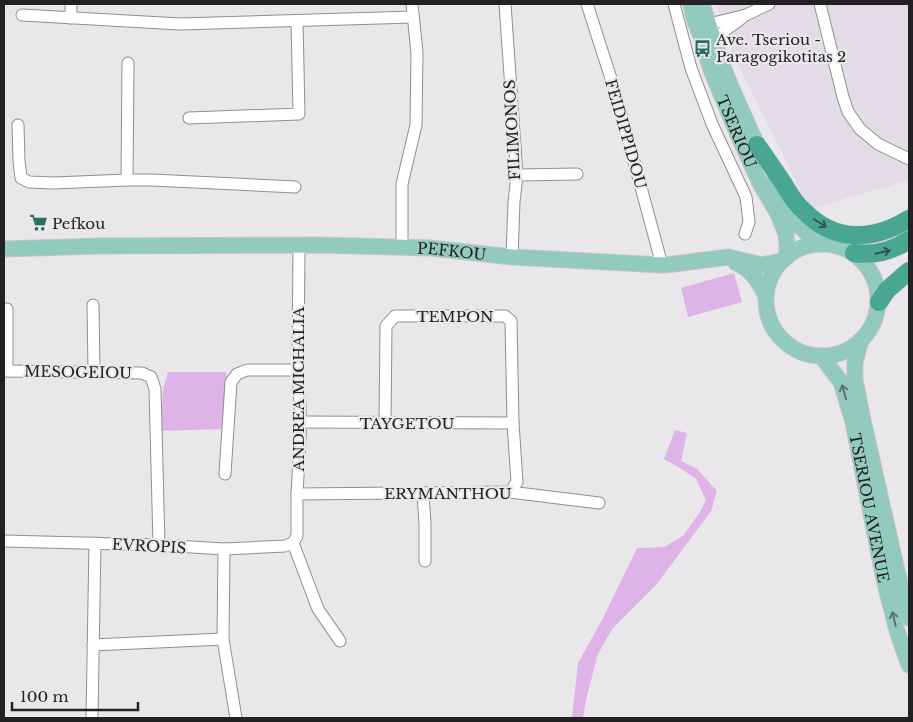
<svg xmlns="http://www.w3.org/2000/svg" width="913" height="722" font-family="'Libre Baskerville',serif">
<style>
.built{fill:#e3dbe5}
.green{fill:#deb3e7}
.lines{fill:none;stroke-linecap:round;stroke-linejoin:round}
.minor-casing{stroke:#918e92;stroke-width:13}
.major-casing{stroke:#c6c5c6;stroke-width:17}
.highway-casing{stroke:#c6c5c6;stroke-width:19}
.minor{stroke:#fff;stroke-width:11}
.major{stroke:#92cabd;stroke-width:15}
.highway{stroke:#49a791;stroke-width:18}
.oneway{stroke:#32574f}
.oneway2{stroke:#5a7670}
.labels{text-anchor:middle;dominant-baseline:central;stroke-width:4.5;stroke-linejoin:round;paint-order:stroke}
.poi-label{font-size:15px;fill:#232123;stroke:#eae7eb;text-anchor:start}
.street-label{font-size:15px;fill:#232123;stroke:#eae7eb}
</style>
<rect width="100%" height="100%" fill="#eae7eb"/>
<polygon class="built" points="716,4 909,4 909,180 810,209 733,54"/>
<g class="green">
<polygon points="734,273 742,302 688,317 681,288"/>
<polygon points="168,372 226,372 228,388 222,429 161,431 163,389"/>
<polygon points="675,430 687,433 681,461 697,469 717,491 711,511 656,585 612,629 598,654 586,700 583,718 572,718 578,663 602,620 637,548 664,547 683,536 700,512 706,500 696,479 680,468 664,459"/>
</g>
<g class="lines">
<defs>
<g id="minor">
<polyline points="505,4 517,175 514,202 512,257"/>
<polyline points="587,4 615,91 662,265"/>
<polyline points="674,4 691,68 712,124 746,197 749,222 745,234"/>
<polyline points="820,4 843,97 848,112 860,129 878,144 909,159"/>
<polyline points="22,15 180,24 413,17"/>
<polyline points="71,18 71,4"/>
<polyline points="709,24 746,15 769,4"/>
<path d="M715,44C719,31 733,26 743,17"/>
<polyline points="189,118 299,114 297,21"/>
<polyline points="18,125 19,161 21,178 29,182 54,183 127,180 152,180 295,187"/>
<polyline points="517,175 577,174"/>
<polyline points="127,180 128,63"/>
<polyline points="299,245 298,370 301,422 297,494 297,536 293,543 318,609 340,641"/>
<polyline points="402,247 402,184 416,125 417,53 412,4"/>
<polyline points="93,305 94,372"/>
<polyline points="7,309 7,370"/>
<polyline points="4,371 142,373 151,377 155,389 159,545"/>
<polyline points="301,422 513,423"/>
<polyline points="385,423 386,326 395,316 505,316 511,321 513,423 517,482 510,492"/>
<polyline points="225,474 231,382 237,374 247,370 298,370"/>
<polyline points="423,493 425,524 425,561"/>
<polyline points="297,494 510,492 599,503"/>
<polyline points="4,541 159,545 224,549 285,546 293,543"/>
<polyline points="224,549 223,639 236,718"/>
<polyline points="93,645 223,639"/>
<polyline points="92,718 95,543"/>
</g>
<g id="major">
<path id="s1" d="M691,4L694,19L701,36L711,70L741,142L761,185L778,214L786,234L787,246V257"/>
<polyline points="702,4 721,62 732,89 762,156"/>
<polyline points="774,181 794,220 800,227 821,244"/>
<circle cx="822" cy="300" r="56"/>
<path id="s2" d="M4,249L98,246L320,245L430,248L512,257L662,265L674,264L728,257L762,265L782,261"/>
<path d="M736,263C752,270 759,282 766,296"/>
<polyline points="861,340 855,362 855,380 863,420 898,575 909,618"/>
<path id="s3" d="M821,356L841,382L853,422L884,580L897,631L909,665"/>
</g>
<g id="highway">
<path d="M757,145C766,158 775,171 783,183C789,193 795,204 804,211C835,243 873,241 909,219"/>
<path d="M854,253C874,256 892,251 909,240"/>
<polyline points="879,302 887,290 909,271"/>
</g>
</defs>
<use href="#minor" class="minor-casing"/>
<use href="#major" class="major-casing"/>
<use href="#highway" class="highway-casing"/>
<use href="#minor" class="minor"/>
<use href="#major" class="major"/>
<use href="#highway" class="highway"/>
</g>
<defs><path id="oneway-shaft" d="M-6 0H5M1.5-3L5.5 0L1.5 3" fill="none" stroke-width="1.6" stroke-linecap="round" stroke-linejoin="round" transform="scale(1.25)"/></defs>
<g class="oneway">
<use href="#oneway-shaft" transform="translate(820 223) rotate(32)"/>
<use href="#oneway-shaft" transform="translate(883 252) rotate(-14)"/>
</g>
<g class="oneway2">
<use href="#oneway-shaft" transform="translate(844 392) rotate(-106)"/>
<use href="#oneway-shaft" transform="translate(894 619) rotate(-104)"/>
</g>
<defs>
<symbol id="bus-bare" viewBox="-9 -9 18 18"><path d="M-5-6H5V4H4V6H2V4H-2V6H-4V4H-5ZM-3.5-4V0h7V-4ZM-3.5 1.2v1.5H-2V1.2ZM2 1.2v1.5H3.5V1.2Z" fill="#2b6e5f" stroke="#eae7eb" stroke-width="2.5" paint-order="stroke"/></symbol>
<symbol id="supermarket-bare" viewBox="-9 -9 18 18"><path d="M-6-5.5h2.5l.6 2H6L4.5 2H-2.5L-4.4-4H-6ZM-1.5 3.2a1.3 1.3 0 1 0 .1 0ZM3 3.2a1.3 1.3 0 1 0 .1 0Z" fill="#2b6e5f" stroke="#eae7eb" stroke-width="2.5" paint-order="stroke"/></symbol>
</defs>
<g fill-rule="evenodd">
<use href="#bus-bare" x="690" y="36" width="25" height="25"/>
<use href="#supermarket-bare" x="26" y="210" width="25" height="25"/>
</g>
<g class="labels">
<g class="poi-label">
<text x="716" y="39">Ave. Tseriou -<tspan x="716" dy="17">Paragogikotitas 2</tspan></text>
<text x="52" y="223">Pefkou</text>
</g>
<g class="street-label">
<text transform="translate(512 130) rotate(-93)">FILIMONOS</text>
<text stroke="none"><textPath href="#s1" startOffset="136">TSERIOU</textPath></text>
<text transform="translate(626 134) rotate(74)">FEIDIPPIDOU</text>
<text stroke="none"><textPath href="#s2" startOffset="448">PEFKOU</textPath></text>
<text x="455" y="316">TEMPON</text>
<text transform="translate(78 372) rotate(1)">MESOGEIOU</text>
<text transform="translate(298 389) rotate(-90)">ANDREA MICHALIA</text>
<text x="407" y="423">TAYGETOU</text>
<text x="448" y="493">ERYMANTHOU</text>
<text stroke="none"><textPath href="#s3" startOffset="162">TSERIOU AVENUE</textPath></text>
<text transform="translate(149 546) rotate(3)">EVROPIS</text>
</g>
</g>
<rect width="913" height="722" fill="none" stroke="#232123" stroke-width="10"/>
<path d="M12 702v8h126v-8" fill="none" stroke="#232123" stroke-width="2.5"/>
<text x="20" y="702" font-size="15" fill="#232123" stroke="#eae7eb" stroke-width="4" paint-order="stroke">100 m</text>
</svg>
